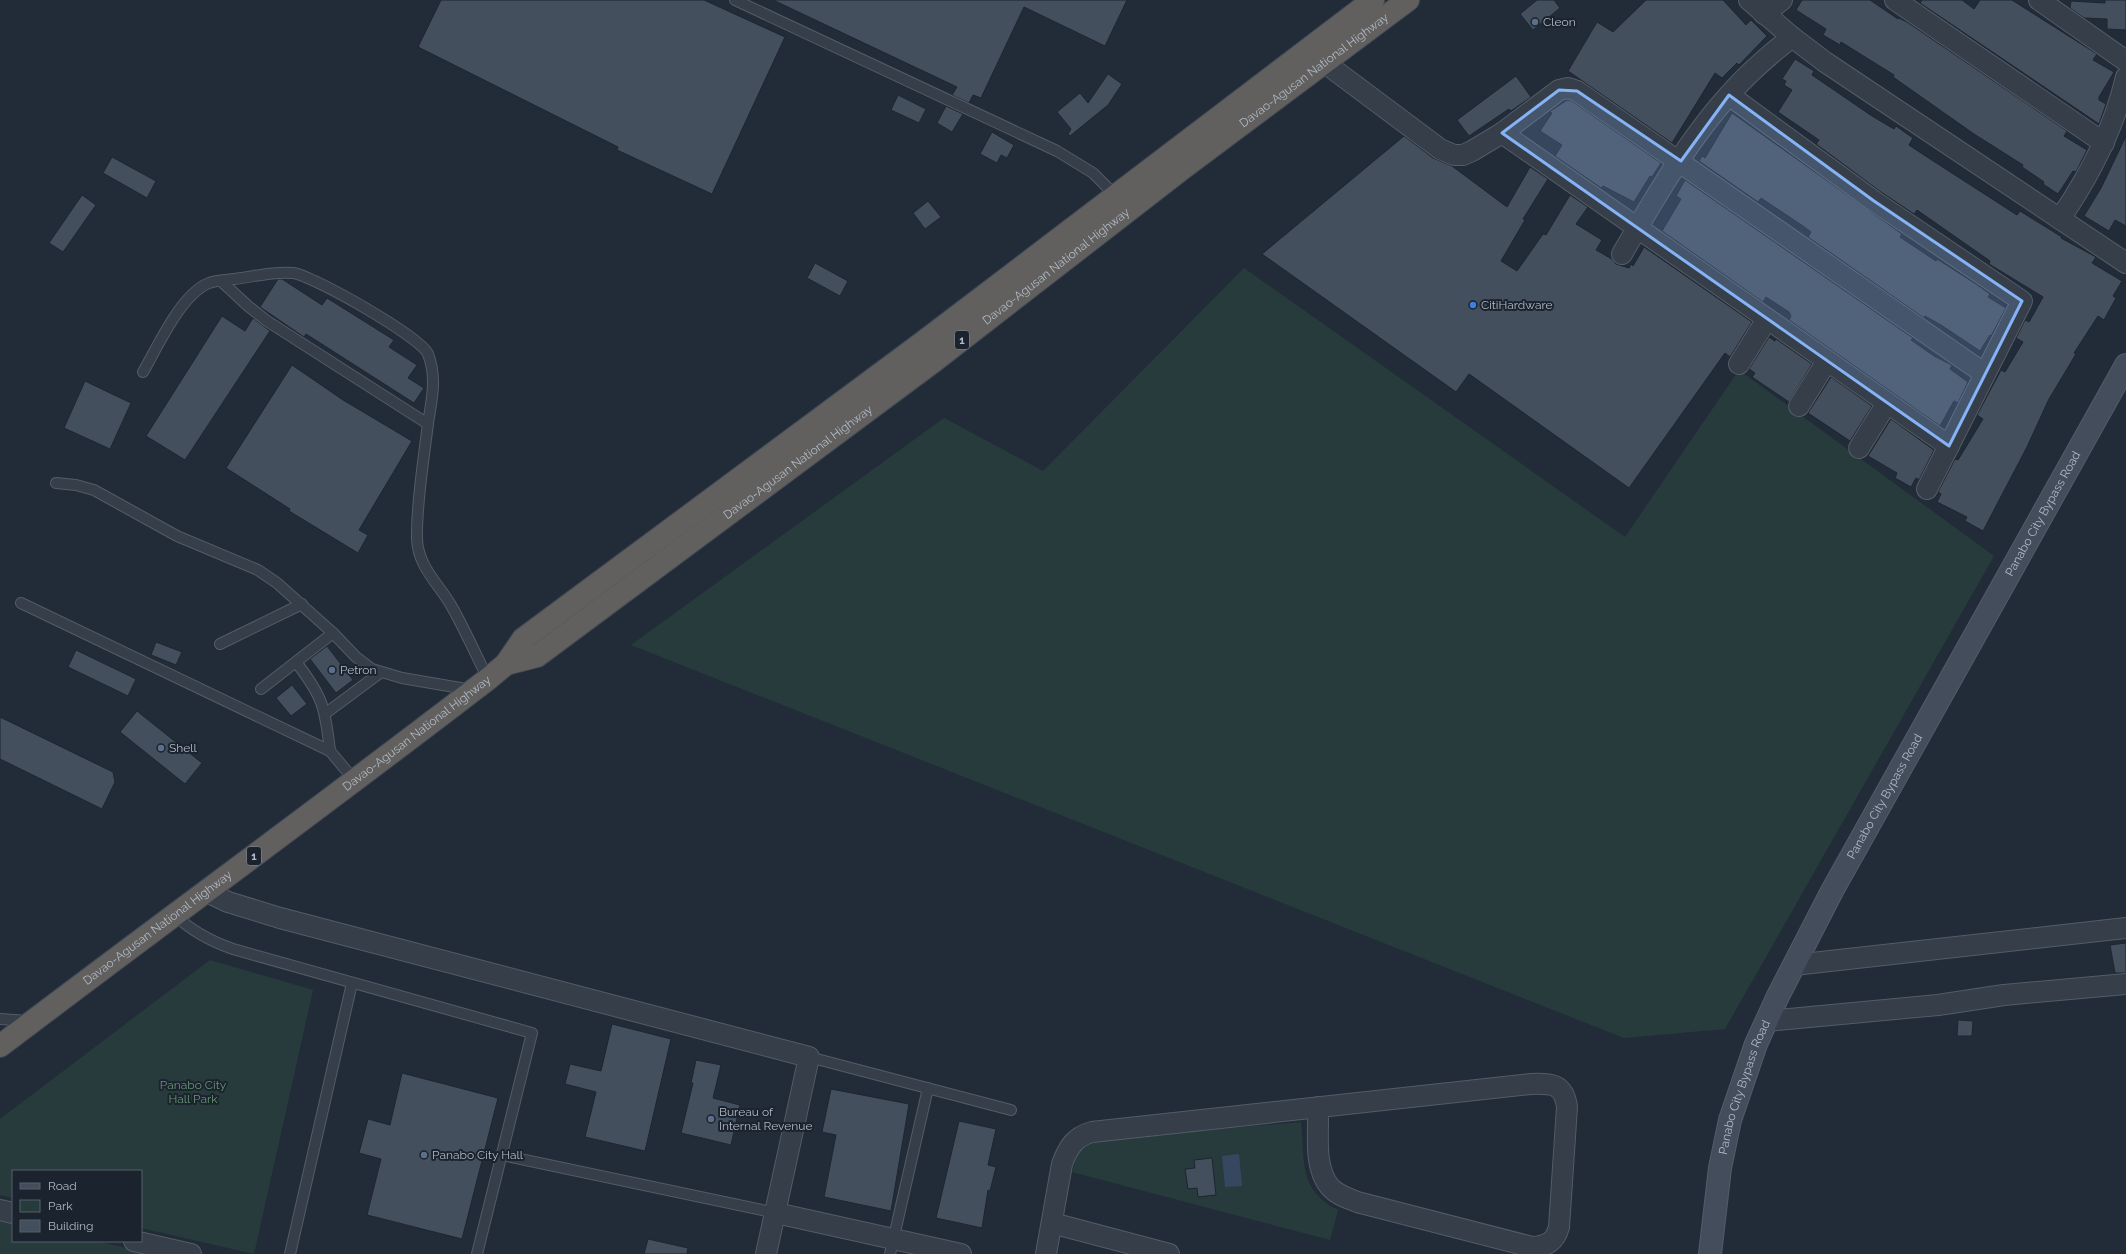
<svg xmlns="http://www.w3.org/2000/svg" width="2126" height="1254" font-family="Raleway,sans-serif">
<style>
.green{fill:#273b3c}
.water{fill:#364860}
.building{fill:#434f5d;stroke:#1d2530}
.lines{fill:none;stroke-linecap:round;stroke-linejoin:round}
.service-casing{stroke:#535c67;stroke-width:12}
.minor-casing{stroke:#535c67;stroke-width:22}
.secondary-casing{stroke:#535c67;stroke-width:24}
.trunk-casing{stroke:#404954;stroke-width:24}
.service{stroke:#353e49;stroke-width:10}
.minor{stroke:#353e49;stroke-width:20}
.secondary{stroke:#434d5c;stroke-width:22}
.trunk{stroke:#61605e;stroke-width:22}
.marked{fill:#85b3f5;fill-opacity:0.2;stroke:#85b3f5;stroke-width:3;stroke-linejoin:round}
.service-dot{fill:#5c6f8a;stroke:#1b232e;stroke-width:1.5}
.shop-dot{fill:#3f7fe0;stroke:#1b232e;stroke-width:1.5}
.labels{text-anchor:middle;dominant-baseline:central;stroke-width:4;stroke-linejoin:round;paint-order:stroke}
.shield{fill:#1b232e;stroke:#838c98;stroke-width:1}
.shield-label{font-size:11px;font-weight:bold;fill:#b0b9c5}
.poi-label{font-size:12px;fill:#b0b9c5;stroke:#1b232e;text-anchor:start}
.street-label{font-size:12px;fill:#b0b9c5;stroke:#1b232e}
.park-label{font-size:12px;fill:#689571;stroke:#1b232e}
</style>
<rect width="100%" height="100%" fill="#222c38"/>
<g class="green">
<polygon points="1244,268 1625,537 1739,370 1994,556 1725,1029 1624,1038 631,645 944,418 1043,471"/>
<polygon points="210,960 313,990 254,1254 141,1228 141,1171 13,1171 13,1198 0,1195 0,1119"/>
<path d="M1301,1122C1305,1161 1298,1190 1338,1210L1330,1240L1072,1172C1078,1154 1079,1148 1097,1140Z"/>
<polygon points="0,1219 13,1222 13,1241 96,1241 152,1254 0,1254"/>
</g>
<polygon class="water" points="1239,1154 1242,1186 1225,1187 1222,1156"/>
<g class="building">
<polygon points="441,0 704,0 785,37 712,194 617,150 618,147 418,47"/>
<polygon points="773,0 1127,0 1105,46 1024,7 981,98 973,95 969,103 952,95 957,87"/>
<polygon points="1537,0 1554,0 1560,8 1533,30 1520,14"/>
<polygon points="1646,0 1723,0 1746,25 1751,20 1767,36 1739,65 1737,63 1722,78 1715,73 1672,143 1568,71 1597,22 1613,32"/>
<polygon points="1802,0 1870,0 1898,19 1899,18 1907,22 2067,131 2064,136 2087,150 2076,172 2073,171 2058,194 2043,184 2044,182 2022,167 2023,165 1974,134 1893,77 1894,75 1841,42 1840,45 1823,35 1826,29 1796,10"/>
<polygon points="1922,0 1962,0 1974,9 1980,0 2012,0 2097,54 2093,60 2114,72 2099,97 2099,100 2106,104 2099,124 1920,3"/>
<polygon points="2105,0 2126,0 2126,30 2107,29 2107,19 2084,18 2070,8 2071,1 2105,3"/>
<polygon points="1795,59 1814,71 1812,75 1872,116 1894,129 1896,126 1913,138 1909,145 1924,155 2017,215 2020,211 2062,237 2061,238 2096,257 2092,263 2122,281 2113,296 2116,298 2104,320 2098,316 2074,353 2076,354 2049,399 2027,447 1983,531 1965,521 1967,517 1937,502 1941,494 1938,492 1955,459 1958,460 1983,419 1977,415 2001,370 2005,372 2023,342 2016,338 2025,320 2029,322 2043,297 1989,264 1990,261 1917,210 1914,214 1881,192 1816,144 1819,140 1778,112 1792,90 1784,85 1786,81 1782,79"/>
<polygon points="1108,74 1122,84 1108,105 1070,136 1068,134 1071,129 1057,112 1080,93 1088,103"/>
<polygon points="1516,76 1531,97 1511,111 1509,109 1469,136 1457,120"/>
<polygon points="898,95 926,109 919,123 891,110"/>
<polygon points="1567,100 1572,101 1661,163 1652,177 1650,176 1634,202 1603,186 1601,188 1555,156 1562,145 1540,131 1552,113 1549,112"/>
<polygon points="946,106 963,114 952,132 937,123"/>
<polygon points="1732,113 1902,234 1900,237 1936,261 1937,259 1976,284 1990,294 1988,297 2006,308 1991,336 1990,335 1980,351 1941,325 1925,316 1924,318 1808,237 1811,232 1803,226 1761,198 1758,202 1699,161 1702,156 1705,158"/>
<polygon points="992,132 1014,145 1007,158 1001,155 997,163 980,154"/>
<polygon points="1404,136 1433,158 1452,166 1507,207 1530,167 1548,179 1523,219 1525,220 1501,261 1517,271 1543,234 1546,235 1570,195 1588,207 1576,224 1602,240 1596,250 1612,259 1616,264 1629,268 1631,264 1633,266 1644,247 1752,322 1730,357 1725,353 1629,488 1469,374 1456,392 1262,254"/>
<polygon points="2126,136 2126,226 2115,220 2109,231 2084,216 2101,188"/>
<polygon points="112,157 156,181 147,198 103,173"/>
<polygon points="1685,180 1913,338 1911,340 1934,356 1952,365 1950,369 1968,382 1958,403 1954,401 1940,426 1789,320 1791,316 1789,312 1766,297 1763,302 1662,231 1681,199 1676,196"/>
<polygon points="82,195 96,205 63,252 49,243"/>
<polygon points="928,201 941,217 925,229 913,213"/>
<polygon points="815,263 848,281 840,296 807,278"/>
<polygon points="278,279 282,279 322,305 327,298 394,340 389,347 417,365 408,378 424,388 414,403 306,334 304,337 260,307"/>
<polygon points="222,316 245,331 253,318 270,331 185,460 146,436"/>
<polygon points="1769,337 1775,341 1776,339 1812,364 1789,402 1752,377 1755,373 1749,369"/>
<polygon points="292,365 343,400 412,441 359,530 368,535 358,553 289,511 290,509 226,468"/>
<polygon points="1831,377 1872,406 1850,441 1808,413"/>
<polygon points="85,381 131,403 110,449 64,428"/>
<polygon points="1891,419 1934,450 1919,480 1916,478 1911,487 1895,478 1897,473 1868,456"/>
<polygon points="156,642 182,652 176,665 151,655"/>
<polygon points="327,646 353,680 336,693 310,659"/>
<polygon points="76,650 136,679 128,696 68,667"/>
<polygon points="292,685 307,704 291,716 276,698"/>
<polygon points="137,711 202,763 185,784 120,732"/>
<polygon points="0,717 113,772 115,782 102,809 0,759"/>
<polygon points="2126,943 2126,973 2115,973 2110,945"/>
<polygon points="1958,1020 1973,1021 1972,1036 1957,1036"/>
<polygon points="612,1024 671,1039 645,1151 585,1137 596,1092 565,1084 570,1064 601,1071"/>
<polygon points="696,1060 721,1065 713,1098 740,1105 731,1145 681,1133 693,1083 691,1083"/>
<polygon points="402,1073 498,1098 462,1239 367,1215 381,1159 359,1153 368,1119 390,1125"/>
<polygon points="831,1089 909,1104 891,1211 824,1197 836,1135 822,1132"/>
<polygon points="959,1121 996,1129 988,1165 996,1167 990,1191 988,1190 982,1228 936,1218"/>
<polygon points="1212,1158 1216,1195 1198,1197 1197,1188 1188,1189 1185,1169 1195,1168 1194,1160"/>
<polygon points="648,1239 688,1248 687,1254 644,1254"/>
</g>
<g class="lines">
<defs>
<g id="service">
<polyline points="735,0 1057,151 1093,173 1117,197"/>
<polyline points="221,281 248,306 267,321 428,424"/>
<path d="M143,372C158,346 181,294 209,283C216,280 226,280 234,279C253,277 273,271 293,273C312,275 421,337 428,354C437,377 432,399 428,423C424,458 416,504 417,539C418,567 439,584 452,607C465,630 476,655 488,679"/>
<polyline points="56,483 76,485 94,490 177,536 258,570 277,583 333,633 356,657 372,669 402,678 472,690"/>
<polyline points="21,603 330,751 355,781"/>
<polyline points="220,644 302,604"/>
<path d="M296,662C323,697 325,707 330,751"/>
<polyline points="261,689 333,633"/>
<polyline points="326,713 380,673"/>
<path d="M174,914C191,931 210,941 233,949L532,1033L477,1254"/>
<polyline points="0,1019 28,1021"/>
<polyline points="809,1057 1011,1110"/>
<polyline points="502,1155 776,1213"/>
<polyline points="290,1254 352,983"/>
<polyline points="890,1254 928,1088"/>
</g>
<g id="minor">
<polyline points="1749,0 1792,37 1825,62 2126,263"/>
<polyline points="1895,0 2104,143"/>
<polyline points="2039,0 2126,61"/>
<polyline points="1764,14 1782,0"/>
<polyline points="1325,63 1440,149 1454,155 1463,155 1472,151 1502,133 1559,90 1568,88 1577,91 1985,374"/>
<polyline points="1729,95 1874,201 2022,301 1927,489"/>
<polyline points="1502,133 1949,446"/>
<path d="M2060,219C2090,175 2114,129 2126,77"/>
<path d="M1622,254C1653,201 1688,140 1729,95C1748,73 1769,55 1792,37"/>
<polyline points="1739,364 1767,319"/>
<polyline points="1799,406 1827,361"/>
<polyline points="1859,448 1887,403"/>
<polyline points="205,891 228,902 280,918 809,1057 766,1254"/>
<polyline points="1794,965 2126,928"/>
<polyline points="1767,1021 1938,1005 2004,995 2126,984"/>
<polyline points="0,1210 13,1213"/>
<polyline points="776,1213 961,1254"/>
<polyline points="1052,1223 1169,1254"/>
<polyline points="134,1241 191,1254"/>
<path d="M1046,1254L1062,1164C1068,1148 1074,1137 1092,1132L1531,1084C1552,1083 1564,1084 1567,1107L1559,1227C1555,1242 1547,1246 1532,1247L1357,1202C1348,1198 1337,1195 1330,1187C1313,1167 1319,1132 1318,1107"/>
</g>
<g id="secondary">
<path id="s1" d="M1710,1254L1720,1168L1730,1120L1756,1044L1778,996L1832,891L2126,365"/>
</g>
<g id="trunk">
<path id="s2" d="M506,664L537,656L934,361L1183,168L1408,0"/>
<path id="s3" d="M0,1046C162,923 327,803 488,679L506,664L523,639L922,343L1373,0"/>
</g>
</defs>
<use href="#service" class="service-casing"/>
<use href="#minor" class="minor-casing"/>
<use href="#secondary" class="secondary-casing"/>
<use href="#trunk" class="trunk-casing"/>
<use href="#service" class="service"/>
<use href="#minor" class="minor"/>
<use href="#secondary" class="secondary"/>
<use href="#trunk" class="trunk"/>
</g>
<path class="marked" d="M1559,90L1577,91L1681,161L1729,95L1874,201L2022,301L1949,446L1502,133Z"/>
<g class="service-dot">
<circle cx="1535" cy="22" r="4"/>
<circle cx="332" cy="670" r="4"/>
<circle cx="161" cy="748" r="4"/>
<circle cx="711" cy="1119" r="4"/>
<circle cx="424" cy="1155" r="4"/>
</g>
<circle class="shop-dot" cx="1473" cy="305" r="4"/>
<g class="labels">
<g class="shield">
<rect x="955" y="331" width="14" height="18" rx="3"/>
<rect x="247" y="847" width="14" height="18" rx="3"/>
</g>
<g class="shield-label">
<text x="962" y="340">1</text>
<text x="254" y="856">1</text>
</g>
<g class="poi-label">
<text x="1543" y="22">Cleon</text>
<text x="1481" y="305">CitiHardware</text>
<text x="340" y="670">Petron</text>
<text x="169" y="748">Shell</text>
<text x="719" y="1112">Bureau of<tspan x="719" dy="14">Internal Revenue</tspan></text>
<text x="432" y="1155">Panabo City Hall</text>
</g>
<g class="street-label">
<text stroke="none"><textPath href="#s2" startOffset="1005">Davao-Agusan National Highway</textPath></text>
<text stroke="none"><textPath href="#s2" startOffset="681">Davao-Agusan National Highway</textPath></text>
<text stroke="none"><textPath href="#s2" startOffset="357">Davao-Agusan National Highway</textPath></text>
<text stroke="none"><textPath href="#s1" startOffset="819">Panabo City Bypass Road</textPath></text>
<text stroke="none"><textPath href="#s3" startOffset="521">Davao-Agusan National Highway</textPath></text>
<text stroke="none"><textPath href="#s1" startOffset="495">Panabo City Bypass Road</textPath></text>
<text stroke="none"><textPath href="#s3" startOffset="197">Davao-Agusan National Highway</textPath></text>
<text stroke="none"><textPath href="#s1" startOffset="171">Panabo City Bypass Road</textPath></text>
</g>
<g class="park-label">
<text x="193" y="1085">Panabo City<tspan x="193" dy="14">Hall Park</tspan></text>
</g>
</g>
<rect x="12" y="1170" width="130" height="72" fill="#1b232e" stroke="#575f6a"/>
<rect x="20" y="1183" width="20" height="6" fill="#434d5c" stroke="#575f6a"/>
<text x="48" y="1190" font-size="12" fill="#b0b9c5">Road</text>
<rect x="20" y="1200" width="20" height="12" fill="#273b3c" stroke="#575f6a"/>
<text x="48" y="1210" font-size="12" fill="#b0b9c5">Park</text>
<rect x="20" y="1220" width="20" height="12" fill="#434f5d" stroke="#575f6a"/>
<text x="48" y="1230" font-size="12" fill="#b0b9c5">Building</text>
</svg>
